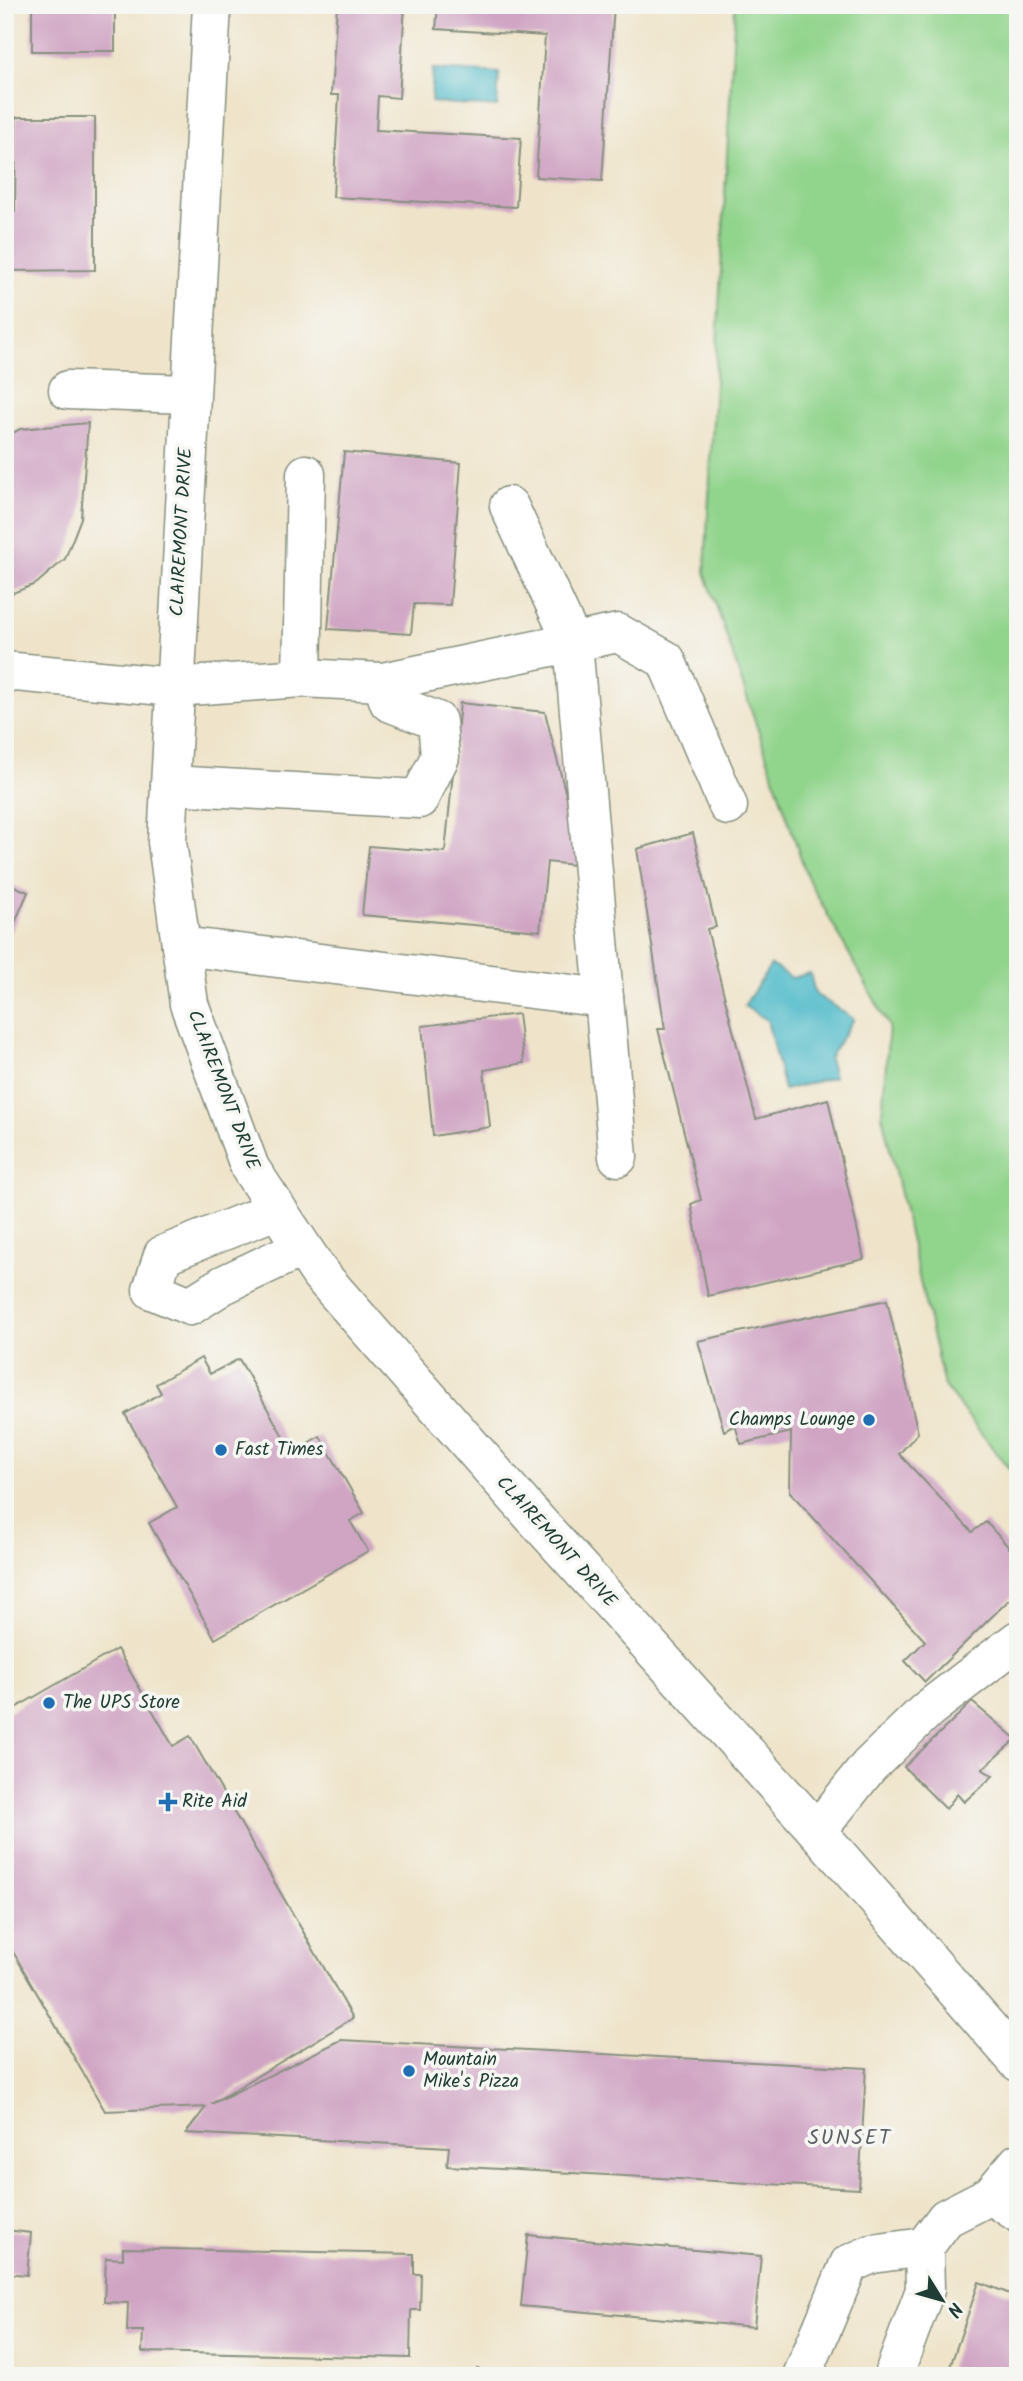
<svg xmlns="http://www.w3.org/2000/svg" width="1023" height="2381" font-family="Kalam,sans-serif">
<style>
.green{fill:#91d48c;stroke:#588860;stroke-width:2}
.water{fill:#4ebac9;stroke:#367c7e;stroke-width:2}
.building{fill:#d0a5c4}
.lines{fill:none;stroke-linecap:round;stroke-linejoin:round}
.minor-casing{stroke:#87907f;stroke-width:41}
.major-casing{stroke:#87907f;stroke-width:41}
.minor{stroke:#fff;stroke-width:38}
.major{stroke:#fff;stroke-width:38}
.poi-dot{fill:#1f6fb2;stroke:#f6f6f2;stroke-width:2.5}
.labels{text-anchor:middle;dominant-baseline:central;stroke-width:7;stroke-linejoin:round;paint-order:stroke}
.street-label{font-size:19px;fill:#1f3d34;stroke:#f6f6f2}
.poi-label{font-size:19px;fill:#1f3d34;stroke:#f6f6f2;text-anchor:start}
.neighbourhood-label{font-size:21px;letter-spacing:2px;fill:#5d6166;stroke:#f6f6f2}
</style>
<rect width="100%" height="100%" fill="#f6f6f2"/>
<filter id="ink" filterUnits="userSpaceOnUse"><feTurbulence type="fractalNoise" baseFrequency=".0143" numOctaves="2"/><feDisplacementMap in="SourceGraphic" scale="14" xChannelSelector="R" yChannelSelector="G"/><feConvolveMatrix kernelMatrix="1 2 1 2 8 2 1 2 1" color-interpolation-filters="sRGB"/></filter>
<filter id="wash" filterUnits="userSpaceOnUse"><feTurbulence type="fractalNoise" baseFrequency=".00686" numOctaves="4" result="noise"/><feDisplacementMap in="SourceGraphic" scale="28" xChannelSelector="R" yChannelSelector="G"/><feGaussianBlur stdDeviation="1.57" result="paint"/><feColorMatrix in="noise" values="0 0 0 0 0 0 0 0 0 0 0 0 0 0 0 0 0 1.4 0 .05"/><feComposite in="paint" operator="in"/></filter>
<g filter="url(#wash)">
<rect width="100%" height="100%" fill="#efe4ca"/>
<polygon class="green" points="735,5 1018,5 1018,1480 944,1386 882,1115 889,1026 808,879 705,572"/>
<g class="water">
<polygon points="433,69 499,73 497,107 431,102"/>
<polygon points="771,965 792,978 810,973 815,994 854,1019 829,1058 834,1077 784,1090 767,1020 744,1006"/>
</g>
<g id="blocks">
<g class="building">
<rect x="32" y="5" width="83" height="46"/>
<polygon points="337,5 405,5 399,98 378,96 376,130 521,138 516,207 333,197 339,95 331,95"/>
<polygon points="438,5 614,5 602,181 536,177 545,36 436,29"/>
<polygon points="16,117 95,117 95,270 5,271 5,211 15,211"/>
<polygon points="88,423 81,518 65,559 36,584 5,596 5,437 20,429"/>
<polygon points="344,452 461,463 450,605 414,604 411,634 328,629"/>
<polygon points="460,703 545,712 584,866 547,862 540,931 362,915 369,846 445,852"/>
<polygon points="693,833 716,927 707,929 756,1119 828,1099 864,1259 708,1296 691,1204 701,1200 658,1029 665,1029 637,849"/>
<polygon points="5,882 28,892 5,946"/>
<polygon points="518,1014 524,1063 484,1070 490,1127 433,1136 422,1026"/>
<polygon points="887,1300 918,1433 899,1454 972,1532 986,1522 1013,1552 1013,1596 925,1682 905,1661 925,1641 790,1492 791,1432 741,1444 735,1425 724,1431 698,1341"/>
<polygon points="201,1358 210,1374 239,1359 292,1452 320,1436 364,1513 350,1521 368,1551 215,1639 149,1523 177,1507 125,1414 161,1393 156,1384"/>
<polygon points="117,1649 173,1746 190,1736 353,2018 211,2104 341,2040 866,2068 859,2189 447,2166 449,2147 186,2133 206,2107 105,2111 5,1938 5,1714"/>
<polygon points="972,1702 1016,1739 982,1769 993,1776 964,1802 957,1794 946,1809 904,1767"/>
<polygon points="5,2230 31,2233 27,2275 5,2273"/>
<polygon points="528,2235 761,2256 754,2327 521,2306"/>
<polygon points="123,2248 414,2254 414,2274 421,2274 420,2310 411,2310 410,2358 142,2352 143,2331 127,2331 128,2303 104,2302 106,2258 123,2259"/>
<polygon points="979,2282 1018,2297 1018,2376 947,2376"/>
<polygon points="477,2369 500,2375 500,2376 475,2376"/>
</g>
</g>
</g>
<g filter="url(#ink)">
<use href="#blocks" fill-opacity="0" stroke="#87907f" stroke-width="2"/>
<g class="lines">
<defs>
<g id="minor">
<polyline points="68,390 190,394"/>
<polyline points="509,506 573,643 618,1157"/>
<polyline points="302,678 306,474"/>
<polyline points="174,687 302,678 382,682"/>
<polyline points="170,785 419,799 440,757 437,721 389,702 382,682 618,633 666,660 728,806"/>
<polyline points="181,946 604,998"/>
<polyline points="276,1210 163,1255 152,1290 190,1306 223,1285 301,1248"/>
<polyline points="817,1831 869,1766 927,1710 1018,1640"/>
<polyline points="991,2195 1018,2213"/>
<polyline points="802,2376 849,2264 872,2254 924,2247"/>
<polyline points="893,2376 925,2290 924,2247 946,2218 991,2195 1018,2163"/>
</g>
<g id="major">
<polyline points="212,5 167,842 189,1004 250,1168 320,1274 529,1512 817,1831 1018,2062"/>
<polyline points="5,671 174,687"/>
</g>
</defs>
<use href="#minor" class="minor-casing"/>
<use href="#major" class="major-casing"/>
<use href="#minor" class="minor"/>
<use href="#major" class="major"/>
</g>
</g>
<g class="poi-dot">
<circle cx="869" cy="1420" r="7"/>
<circle cx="221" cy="1450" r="7"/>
<circle cx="49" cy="1703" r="7"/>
<path d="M164.5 1791.5h7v7h7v7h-7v7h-7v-7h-7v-7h7z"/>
<circle cx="409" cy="2071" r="7"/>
</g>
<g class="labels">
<g class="street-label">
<text transform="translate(182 532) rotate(-87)">CLAIREMONT DRIVE</text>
<text transform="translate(223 1090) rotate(69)">CLAIREMONT DRIVE</text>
<text transform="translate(556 1542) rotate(48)">CLAIREMONT DRIVE</text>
</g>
<g class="poi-label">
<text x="855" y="1420" text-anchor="end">Champs Lounge</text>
<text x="235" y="1450">Fast Times</text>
<text x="63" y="1703">The UPS Store</text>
<text x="182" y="1802">Rite Aid</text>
<text x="423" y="2060">Mountain<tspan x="423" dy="22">Mike's Pizza</tspan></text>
</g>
<g class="neighbourhood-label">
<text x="850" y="2138">SUNSET</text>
</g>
</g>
<rect width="1023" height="2381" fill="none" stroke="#f6f6f2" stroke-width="28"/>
<g transform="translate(942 2300) rotate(127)" stroke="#f6f6f2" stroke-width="5" paint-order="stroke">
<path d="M0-5L12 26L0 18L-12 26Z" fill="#1f3d34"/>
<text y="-10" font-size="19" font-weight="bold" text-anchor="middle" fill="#1f3d34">N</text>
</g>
</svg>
